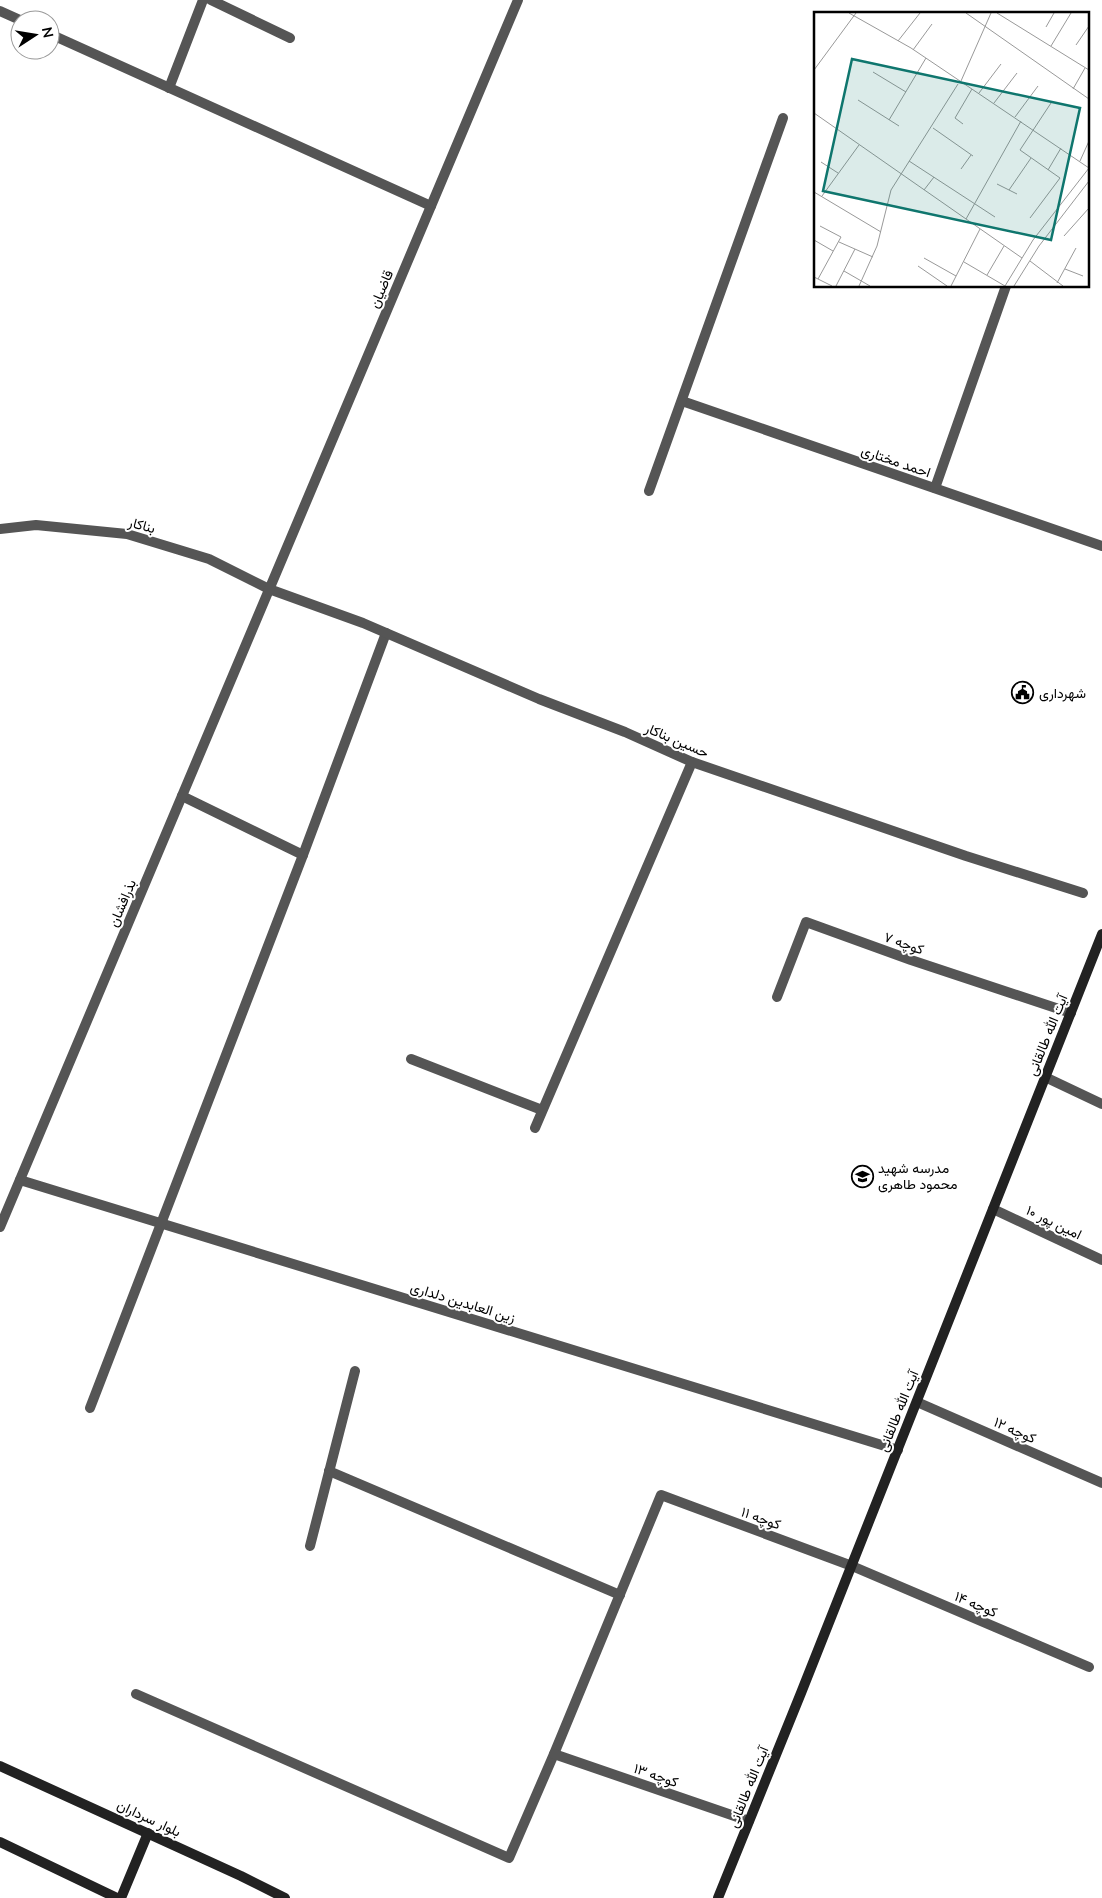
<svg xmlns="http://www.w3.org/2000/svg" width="1102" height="1898" font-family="Mulish,Vazirmatn,sans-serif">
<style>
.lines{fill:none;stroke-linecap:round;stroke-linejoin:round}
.lane{stroke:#555;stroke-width:10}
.street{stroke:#555;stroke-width:10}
.secondary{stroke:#222;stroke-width:10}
.labels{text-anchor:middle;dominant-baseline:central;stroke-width:4;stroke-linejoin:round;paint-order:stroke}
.street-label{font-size:14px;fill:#000;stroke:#fff}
.poi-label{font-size:14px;fill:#000;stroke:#fff;text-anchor:start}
.inset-road{fill:none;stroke:#999;stroke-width:1}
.view{fill:#0f766e;fill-opacity:0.15;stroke:#0f766e;stroke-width:2.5}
.inset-edge{fill:none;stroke:#000;stroke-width:2.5}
</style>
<rect width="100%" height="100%" fill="#fff"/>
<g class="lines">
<g class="lane">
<polyline points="211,0 290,38"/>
<polyline points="169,88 203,0"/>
<polyline points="682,401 1102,546"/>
<polyline points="935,488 1006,286"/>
<polyline points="649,491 783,118"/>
<polyline points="182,796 303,855"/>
<polyline points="777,997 806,922 911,960 1071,1013"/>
<polyline points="411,1059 542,1110"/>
<polyline points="1045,1077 1102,1104"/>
<polyline points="535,1128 692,762"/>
<polyline points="20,1180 898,1450"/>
<polyline points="993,1209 1102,1260"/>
<polyline points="917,1402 1102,1483"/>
<polyline points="90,1408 303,855 386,633"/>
<polyline points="329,1471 620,1595"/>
<polyline points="310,1546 355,1371"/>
<polyline points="136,1694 509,1858 554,1754 661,1495 852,1566 1089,1667"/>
<polyline points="554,1754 749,1821"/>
</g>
<g class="street">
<polyline points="0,11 20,20"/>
<polyline points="50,34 431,206"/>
<polyline points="0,529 36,525 127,534 209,559 269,589 363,623 539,699 625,732 692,762 966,856 1083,893"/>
<polyline points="0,1227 518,0"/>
</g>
<g class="secondary">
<polyline points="0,1766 241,1876 285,1898"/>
<polyline points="0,1842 117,1898"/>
<polyline points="121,1898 148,1833"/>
<polyline points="718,1898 801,1693 1102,934"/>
</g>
</g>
<defs>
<symbol id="civic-ring" viewBox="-11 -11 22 22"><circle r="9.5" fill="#fff" stroke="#000" stroke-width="1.5"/><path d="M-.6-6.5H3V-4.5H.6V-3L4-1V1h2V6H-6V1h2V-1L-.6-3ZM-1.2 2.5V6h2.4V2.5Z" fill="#000"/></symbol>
<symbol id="school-ring" viewBox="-11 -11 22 22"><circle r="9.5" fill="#fff" stroke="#000" stroke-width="1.5"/><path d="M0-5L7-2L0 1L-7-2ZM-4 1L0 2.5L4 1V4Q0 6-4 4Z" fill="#000"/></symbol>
</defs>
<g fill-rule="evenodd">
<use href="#civic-ring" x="1010" y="680" width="25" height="25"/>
<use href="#school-ring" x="850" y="1164" width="25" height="25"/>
</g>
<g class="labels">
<g class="street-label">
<text transform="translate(381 289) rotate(-67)">قاضیان</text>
<text transform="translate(896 461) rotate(19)">احمد مختاری</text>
<text transform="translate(142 525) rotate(15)">بناکار</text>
<text transform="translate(677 740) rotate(23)">حسین بناکار</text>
<text transform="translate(122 903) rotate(-67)">بذرافشان</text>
<text transform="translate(904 943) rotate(20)">کوچه ۷</text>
<text transform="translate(1047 1035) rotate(-68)">آیت الله طالقانی</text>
<text transform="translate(1054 1222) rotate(26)">امین پور ۱۰</text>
<text transform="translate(463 1302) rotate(17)">زین العابدین دلداری</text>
<text transform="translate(898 1411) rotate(-68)">آیت الله طالقانی</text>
<text transform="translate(1015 1430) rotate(24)">کوچه ۱۲</text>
<text transform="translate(761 1518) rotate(20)">کوچه ۱۱</text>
<text transform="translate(976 1604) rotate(23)">کوچه ۱۴</text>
<text transform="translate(656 1775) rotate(19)">کوچه ۱۳</text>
<text transform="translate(748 1787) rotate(-68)">آیت الله طالقانی</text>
<text transform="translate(149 1818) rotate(25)">بلوار سرداران</text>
</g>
<g class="poi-label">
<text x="1039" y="693">شهرداری</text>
<text x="878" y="1168">مدرسه شهید<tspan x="878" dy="16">محمود طاهری</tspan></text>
</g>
</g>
<g transform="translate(814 12)">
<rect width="275" height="275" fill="#fff"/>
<path class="inset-road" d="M35,1L97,36L275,156M152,1L275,87M183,1L275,58M232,15L240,1M84,29L106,1M262,33L275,14M237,34L257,1M99,38L118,12M0,58L42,1M59,60L92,80M147,69L177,1M259,77L271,56M165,81L187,52M44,88L85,114M180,91L203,61M0,101L208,246M201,105L224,74M75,108L112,46M149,112L141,106L158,77M119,116L159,144M95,149L181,205M266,149L275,129M7,150L24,161M147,157L157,143M234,158L247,136M183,172L203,182M110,178L120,165M195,178L217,146M0,180L67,220M8,184L45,133M216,206L246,166L206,138L237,91M152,207L207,109M250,224L275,196M0,228L19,239M25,230L59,245M110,246L142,264M216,249L249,274M150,250L191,274M104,254L133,274M251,257L269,264M30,259L56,274M173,263L190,234M0,265L18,274M4,267L27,225L6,214M243,271L262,236M22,274L41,237M45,274L63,234L77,178L144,72M137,274L166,217M191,274L219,228L275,156M200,274L225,234L275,169"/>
<path class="view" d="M38,47L266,96L237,228L9,179Z"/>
<rect width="275" height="275" class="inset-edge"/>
</g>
<g transform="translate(35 35) rotate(78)"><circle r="24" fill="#ffffff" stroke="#999999"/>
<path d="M0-4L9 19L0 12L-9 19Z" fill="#000000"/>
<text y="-8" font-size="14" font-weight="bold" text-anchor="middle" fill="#000000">N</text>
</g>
</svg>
